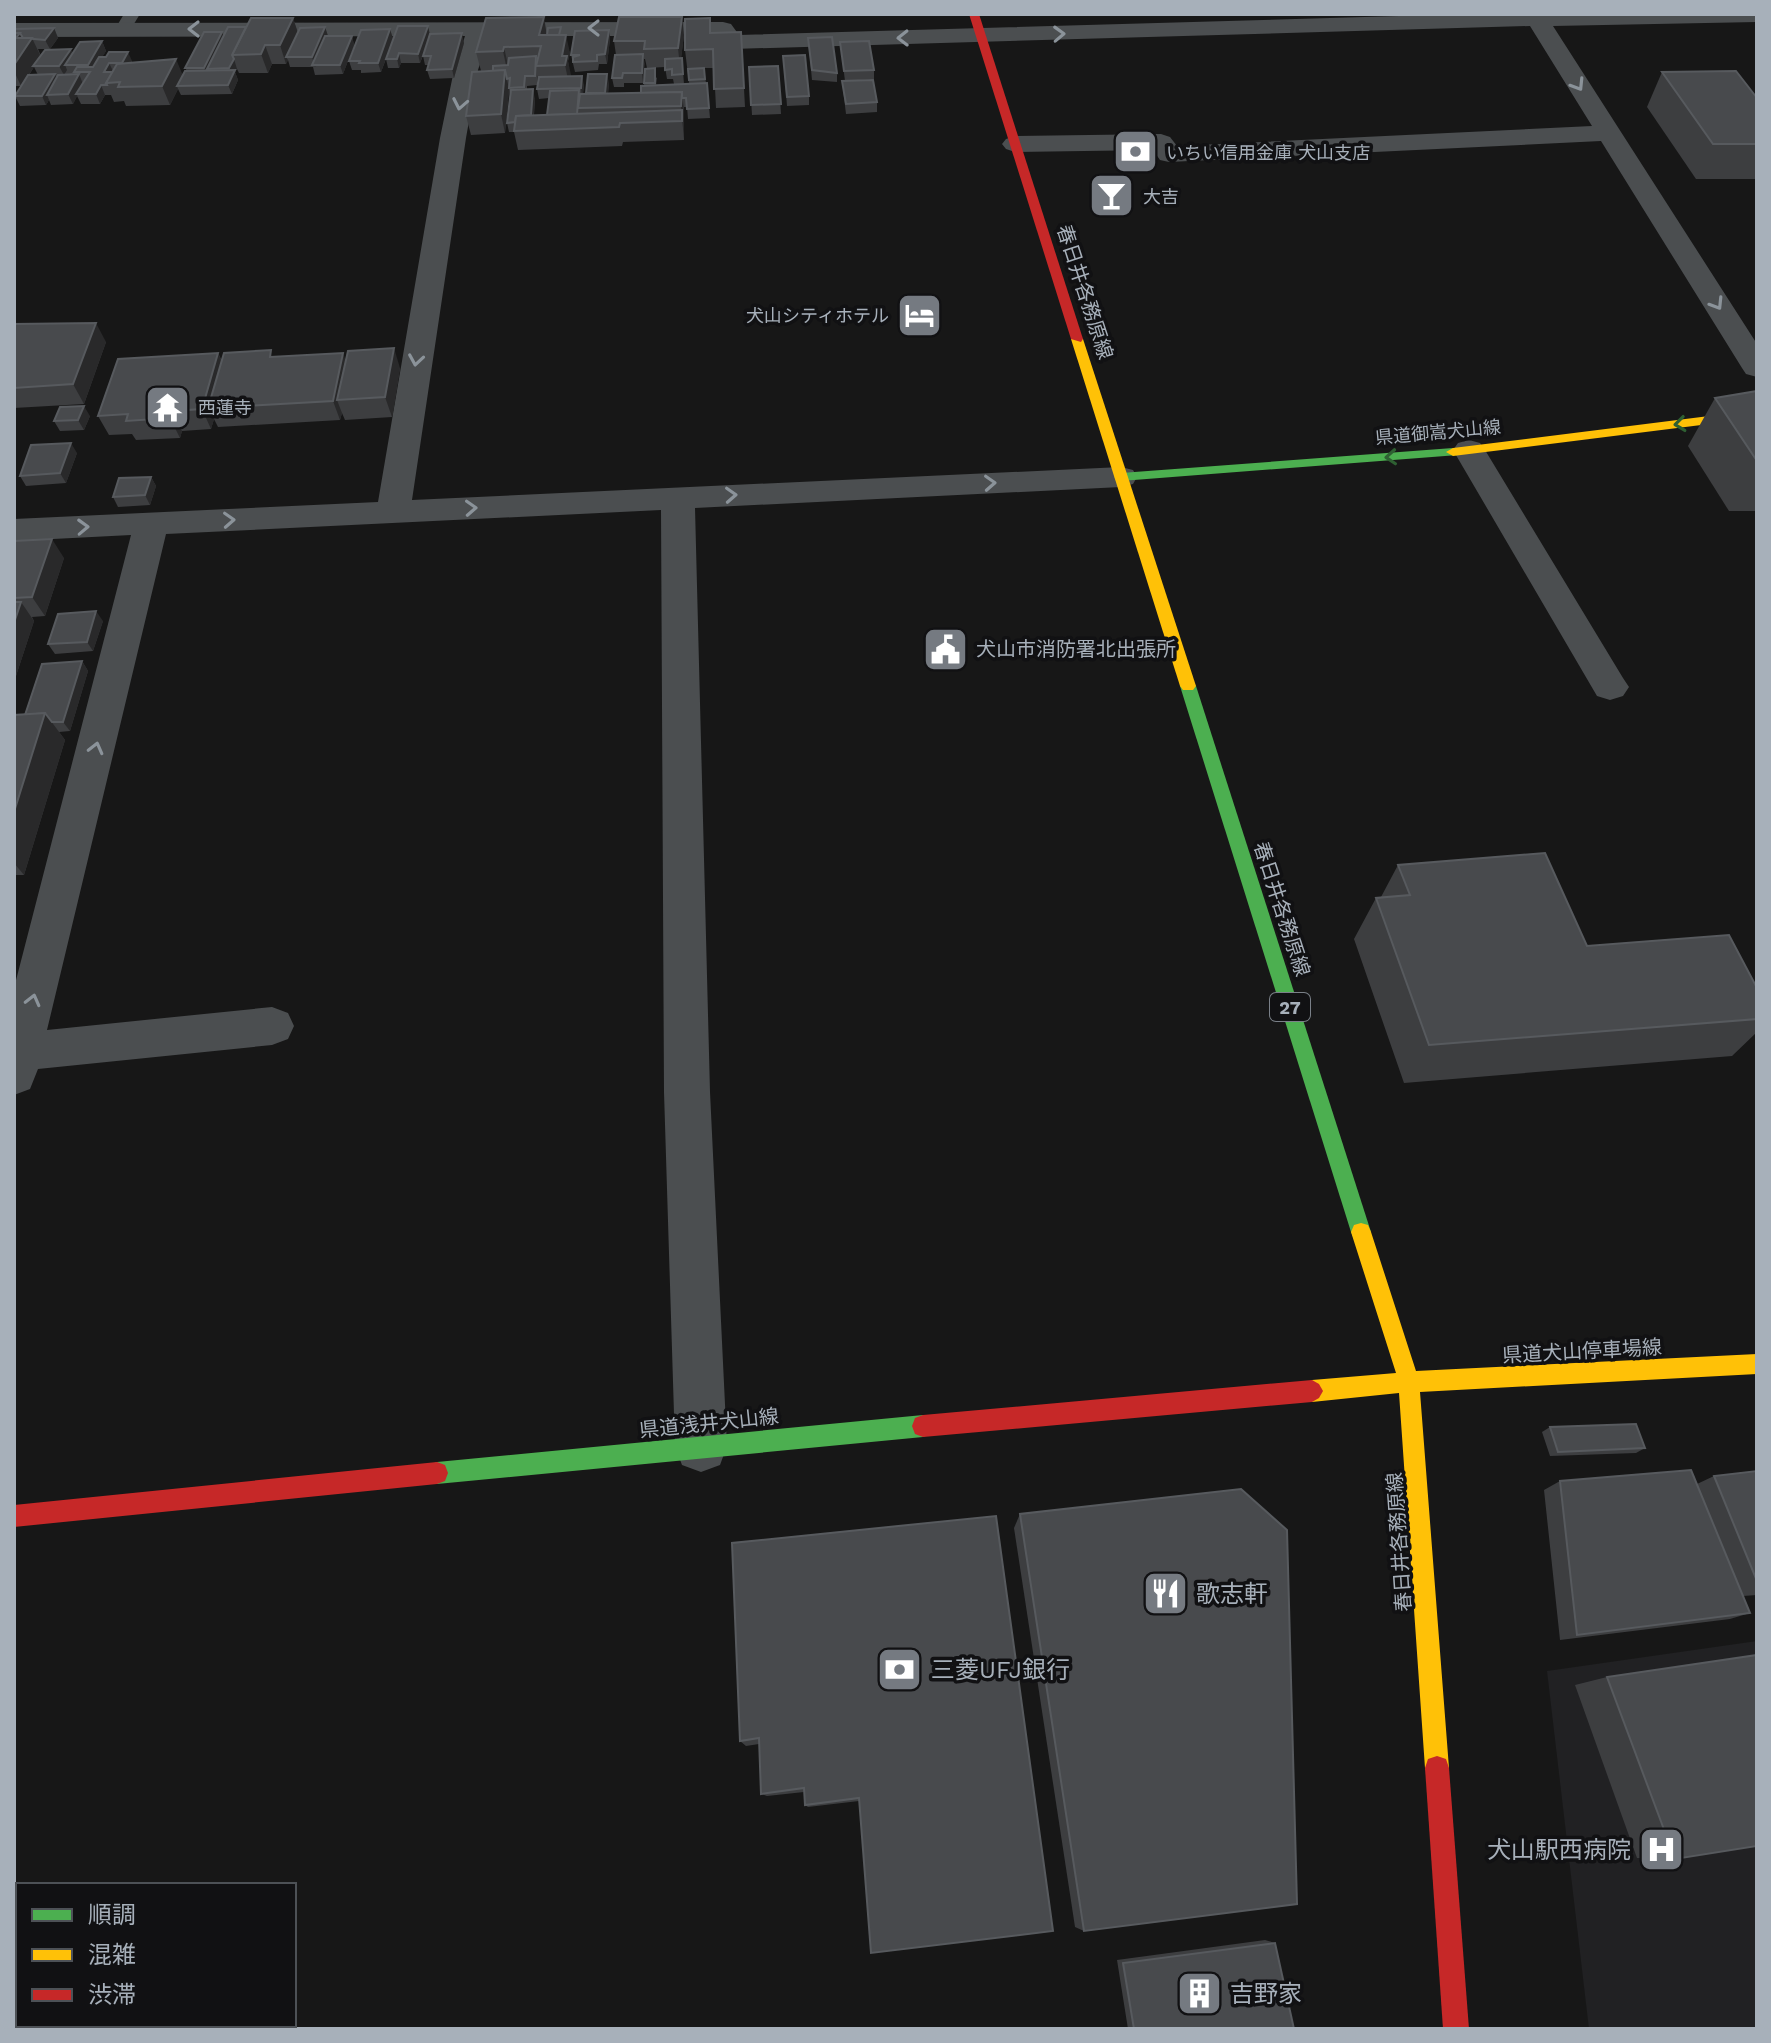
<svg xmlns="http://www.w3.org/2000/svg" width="1771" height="2043" font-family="'Work Sans','Noto Sans JP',sans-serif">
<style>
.built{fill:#212123}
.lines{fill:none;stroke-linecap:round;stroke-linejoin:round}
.lane{fill:#4b4e50;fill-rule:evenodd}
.street{fill:#4b4e50;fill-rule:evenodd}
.fast{fill:#4caf50;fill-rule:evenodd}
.slow{fill:#ffc107;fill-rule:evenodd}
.jam{fill:#c62828;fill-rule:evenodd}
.wall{fill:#3d3e40;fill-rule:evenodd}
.shaded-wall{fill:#29292a}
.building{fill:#484a4d;stroke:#575a5e;stroke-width:2}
.oneway{stroke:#8b939a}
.oneway2{stroke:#2e6032}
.labels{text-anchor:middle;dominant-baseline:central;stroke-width:7;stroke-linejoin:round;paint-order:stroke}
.far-poi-label{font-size:18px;fill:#a7b0ba;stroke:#111113;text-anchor:start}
.far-street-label{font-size:18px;fill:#a7b0ba;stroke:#111113}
.shield{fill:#111113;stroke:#7a8088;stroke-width:2}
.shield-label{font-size:18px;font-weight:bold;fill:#a7b0ba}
.street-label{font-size:20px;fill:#a7b0ba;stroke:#111113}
.poi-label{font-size:20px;fill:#a7b0ba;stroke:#111113;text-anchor:start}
.near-poi-label{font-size:24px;fill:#a7b0ba;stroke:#111113;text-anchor:start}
</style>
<rect width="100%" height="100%" fill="#171717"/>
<polygon class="built" points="1757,1641 1757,2029 1589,2029 1547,1671"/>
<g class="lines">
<polygon class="lane" points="124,14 140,14 129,32 123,34 115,29"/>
<g class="street">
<polygon points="1467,14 1757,14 1757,22 1553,26 1757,344 1757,377 1746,374 1742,368 1601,141 1169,162 1160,160 1153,150 1015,152 1006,149 1002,144 1006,139 1015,136 1161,134 1170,137 1177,146 1592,126 1530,26 732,49 724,47 716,36 489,36 478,70 466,138 412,500 1121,467 1133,470 1137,477 1133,484 1121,487 695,508 710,1092 727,1446 720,1465 701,1472 682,1465 675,1446 664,1092 661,510 166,534 47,1030 272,1007 288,1013 294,1026 288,1039 272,1045 38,1069 30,1089 14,1095 14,988 131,535 14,541 14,519 378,502 440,138 454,70 465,36 14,37 14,23 723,22 731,24 739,35"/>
<polygon points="1469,440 1480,443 1485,450 1623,678 1629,687 1623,696 1610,700 1597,696 1453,450 1458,443"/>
</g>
<g class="fast">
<polygon points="1453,448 1458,449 1458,455 1121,481 1114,477 1121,473"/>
<polygon points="1188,681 1196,686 1371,1232 1368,1239 1361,1241 1354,1239 1351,1232 1180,686"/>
<polygon points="923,1415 931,1418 934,1426 931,1434 923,1437 437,1484 429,1481 426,1473 429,1465 437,1462"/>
</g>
<g class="slow">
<polygon points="1073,336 1083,339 1196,686 1193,690 1183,690 1180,686 1071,339"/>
<polygon points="1757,410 1757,418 1453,456 1446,452 1453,448"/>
<polygon points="1361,1223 1368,1225 1371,1232 1416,1371 1757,1354 1757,1374 1420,1392 1449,1768 1446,1777 1437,1780 1428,1777 1425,1768 1399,1393 1312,1402 1305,1398 1301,1391 1305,1384 1312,1380 1396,1373 1351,1232 1354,1225"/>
</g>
<g class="jam">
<polygon points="969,14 979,14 1083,339 1081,342 1071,339"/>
<polygon points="1312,1380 1319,1384 1323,1391 1319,1398 1312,1402 923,1437 915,1434 912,1426 915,1418 923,1415"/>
<polygon points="437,1462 445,1465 448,1473 445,1481 437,1484 14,1527 14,1505"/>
<polygon points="1437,1756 1446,1759 1449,1768 1469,2029 1443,2029 1425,1768 1428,1759"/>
</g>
</g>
<g class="wall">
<path d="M293,18L298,33L325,27L328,36H352L354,45L343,74L315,75L313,67H290L288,60L286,64H272L268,73H239L237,69L235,72L238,80L232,94L181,95L178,89L170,105L126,106L124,101L114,102L111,95H105L100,104H81L77,96L73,104L51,105L49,100L46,105L20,106L15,96L21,86H14V29L54,28L58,38L50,49H38L41,56L72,54L102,41L106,51L102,57L132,61V62L183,75L187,71L185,68L224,36L246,27ZM34,67L38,75H29Z"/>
<polygon points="390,29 393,39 430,34 464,43 454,78 430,79 427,70 428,65 425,65 423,56 420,63 401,63 399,68 388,68 386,59 381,72 361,73 361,70 352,70 349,61"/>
<polygon points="609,30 610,39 607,64 599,64 598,70 575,72 571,55"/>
<path d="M741,32L745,107L716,108L714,68H704L706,83H707L710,118L688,119L687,107H684V140L623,142L622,146L518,150L514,132H509L507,123L510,95L509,90L505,133L471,135L466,116L493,70L481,71L476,52L547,35H562L570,53L568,61L570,76L584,85L583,94H586L609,83L608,94L641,93L644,85L645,69L657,78L656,85L674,84L673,79H667L665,67L647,68L645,59H644L643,83H624V87H614L612,78L616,55L614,41L684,35L681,58H682L684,84L689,83L685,50L711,33ZM538,75V79L537,89L539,99L549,98L547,115H534L535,99L527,90V86L537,85Z"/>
<polygon points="808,38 837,73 837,82 812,80"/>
<polygon points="840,42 874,70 874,79 845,81"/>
<polygon points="783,56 809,96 809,105 787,106"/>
<polygon points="778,66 781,114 752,115 749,67"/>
<polygon points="1662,72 1757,98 1757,179 1696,179 1647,107"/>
<polygon points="842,81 877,102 877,112 846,114"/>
<polygon points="14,324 106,342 84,404 14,408"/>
<polygon points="218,353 222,361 274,357 346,361 400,368 392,417 345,420 342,413 340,420 218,427 214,419 211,429 182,431 180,438 136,440 132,434 109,435 98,416"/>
<polygon points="1757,391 1757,511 1729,511 1688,446 1715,398"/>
<polygon points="90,416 84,430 60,431 54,421"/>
<polygon points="77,453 66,483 26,486 20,476"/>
<polygon points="151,477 156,486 150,505 118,507 113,497"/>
<polygon points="14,541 64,558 45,616 32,617 34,621 14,682"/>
<polygon points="103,621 93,651 55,654 48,644"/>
<polygon points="82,661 88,671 70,731 59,732 65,740 24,875 14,875 14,715 25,715"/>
<polygon points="1398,865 1587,946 1757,988 1757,1032 1732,1056 1404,1083 1354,939 1376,898 1381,897"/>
<polygon points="1550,1427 1645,1448 1636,1453 1550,1456 1542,1432"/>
<polygon points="1757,1471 1757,1595 1743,1596 1750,1613 1730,1619 1560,1640 1544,1490 1560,1481 1697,1484 1714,1476"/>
<polygon points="1020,1514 1084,1931 1075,1927 1014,1528"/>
<polygon points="996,1516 859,1801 808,1807 805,1805 804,1792 767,1796 761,1794 759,1744 746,1746 740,1741"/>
<polygon points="1607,1677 1675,1859 1637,1858 1575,1685"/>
<polygon points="1265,1940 1275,1943 1294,2029 1128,2029 1117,1960"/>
</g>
<g class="shaded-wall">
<polygon points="544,17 547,36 539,35"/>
<polygon points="682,17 684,35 680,67 678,48"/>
<polygon points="293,18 299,36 286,57 288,60 286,64 280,45"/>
<polygon points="428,26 430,35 420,63 418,54"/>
<polygon points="325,27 328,36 315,67 312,57"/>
<polygon points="54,28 58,38 50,49 45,40"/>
<polygon points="390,29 393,39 381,72 378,63"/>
<polygon points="609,30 610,39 607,64 605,54"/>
<polygon points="222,32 226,41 207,69 209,74 207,77 204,68"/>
<polygon points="20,33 32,38 41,57 21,86 14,71 16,38"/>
<polygon points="462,33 464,43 454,78 452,69"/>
<polygon points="566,35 570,53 568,61 571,75 569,84 565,65 562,56"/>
<polygon points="352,36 354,45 343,74 340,65"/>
<polygon points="102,41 106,51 92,74 88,65"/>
<polygon points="265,45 272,64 268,73 261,54"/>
<polygon points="504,47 508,65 507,70 503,51"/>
<polygon points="71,49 75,59 65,65 67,70 64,75 59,66"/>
<polygon points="128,52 132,61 126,72 122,63"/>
<polygon points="399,53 401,63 399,68 397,59"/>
<polygon points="643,54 645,64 643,83 642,73"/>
<polygon points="176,59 184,78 177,86 178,89 170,105 162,86"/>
<polygon points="234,59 237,69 235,72 238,80 232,94 228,85 232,76 229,68"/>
<polygon points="109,63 114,73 104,72"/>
<polygon points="505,70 509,89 505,133 501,114"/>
<polygon points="55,74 59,84 47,95 49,100 46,105 42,96"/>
<polygon points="79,74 83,84 73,104 68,94"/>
<polygon points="607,74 609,83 607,102 605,93"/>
<polygon points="582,76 584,85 582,97 581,88"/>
<polygon points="101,85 105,95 100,104 96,94"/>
<polygon points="533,89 535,99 532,131 530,121"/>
<polygon points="682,92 684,111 684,140 681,106"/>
<polygon points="96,323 106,342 84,404 73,384"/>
<polygon points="394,348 400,368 392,417 385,397"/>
<polygon points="218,353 226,372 208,408 214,419 211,429 202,409"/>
<polygon points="343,353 350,372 337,400 342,413 340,420 333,401"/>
<polygon points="84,406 90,416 84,430 78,420"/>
<polygon points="172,411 182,431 180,438 170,418"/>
<polygon points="71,443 77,453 66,483 60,473"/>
<polygon points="151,477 156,486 150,505 145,495"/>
<polygon points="52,539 64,558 45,616 32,597"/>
<polygon points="21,602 34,621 14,682 14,623"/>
<polygon points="96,611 103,621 93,651 87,642"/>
<polygon points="82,661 88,671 70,731 63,722"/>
<polygon points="45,713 65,740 24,875 14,863 14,812"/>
</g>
<g class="building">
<polygon points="544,17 539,35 566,35 562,56 567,56 565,65 536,66 541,46 504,47 503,51 476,52 486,18"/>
<polygon points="619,17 682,17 678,48 644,49 645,41 614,41"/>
<polygon points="251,18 293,18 280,45 265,45 261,54 232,55"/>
<polygon points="710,18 710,33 741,32 744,88 714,89 713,49 685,50 685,19"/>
<polygon points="398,26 428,26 418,54 399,53 397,59 386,59"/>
<polygon points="228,27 246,27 232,55 234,59 229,68 207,69"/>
<polygon points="325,27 312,57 286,57 300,28"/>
<polygon points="561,27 559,35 547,35 548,28"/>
<polygon points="54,28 45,40 23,38 20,33 14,33 14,29"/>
<polygon points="390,29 378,63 359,63 360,61 349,61 361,30"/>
<polygon points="609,30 605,54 597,55 597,61 573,62 573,57 580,55 571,55 575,31"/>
<polygon points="204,32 222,32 204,68 185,68"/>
<polygon points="14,33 20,33 16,38 32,38 14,65"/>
<polygon points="462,33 452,69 427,70 431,56 423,56 430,34"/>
<polygon points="325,36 352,36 340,65 312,65"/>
<polygon points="832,37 837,73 812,70 808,38"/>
<polygon points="102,41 88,65 65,65 80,42"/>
<polygon points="869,41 874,70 844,71 840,42"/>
<polygon points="71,49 59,66 33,66 45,50"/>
<polygon points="109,52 128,52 122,63 109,63 104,72 113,72 106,83 107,85 101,85 96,94 76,94 90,72 74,72 77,67 93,67 99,57 106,57"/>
<polygon points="643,54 642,73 623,73 622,78 612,78 615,55"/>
<polygon points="805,55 809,96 787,97 783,56"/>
<polygon points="536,56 535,76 525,76 524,87 509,88 510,78 507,79 505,70 493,71 493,66 508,65 509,58"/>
<polygon points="682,58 683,74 672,75 672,69 665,70 665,59"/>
<polygon points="176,59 162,86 118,87 120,82 106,83 117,64"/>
<polygon points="778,66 781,104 751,105 749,67"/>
<polygon points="655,68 655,83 644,83 645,69"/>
<polygon points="704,68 705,79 689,80 688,69"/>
<polygon points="235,70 228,85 177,86 185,71"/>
<polygon points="505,70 501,114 466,116 472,72"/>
<polygon points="1736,71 1757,98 1757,144 1713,144 1662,72"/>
<polygon points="55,74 42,96 15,96 28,75"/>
<polygon points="79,74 68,94 47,95 58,75"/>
<polygon points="588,74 607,74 605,93 586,93"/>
<polygon points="582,76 581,88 537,89 539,77"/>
<polygon points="873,80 877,102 846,104 842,81"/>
<polygon points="707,83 709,108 687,109 686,98 682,98 682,92 641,93 641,86"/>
<polygon points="533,89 531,115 516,116 515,122 507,123 511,90"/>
<polygon points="579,90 577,114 547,115 550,91"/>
<polygon points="682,92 681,106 578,108 580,94"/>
<polygon points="682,110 682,121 620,123 619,127 514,131 516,116"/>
<polygon points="96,323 73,384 14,388 14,324"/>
<polygon points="394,348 385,397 337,400 348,351"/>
<polygon points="271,350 270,357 343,353 333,401 208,408 224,353"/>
<polygon points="218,353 202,409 172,411 170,418 126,421 128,414 98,416 118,359"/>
<polygon points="1757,391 1757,461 1715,398"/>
<polygon points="84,406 78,420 54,421 60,407"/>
<polygon points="71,443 60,473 20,476 31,445"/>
<polygon points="151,477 145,495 113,497 119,478"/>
<polygon points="52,539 32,597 14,598 14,541"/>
<polygon points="14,602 21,602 14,623"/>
<polygon points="96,611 87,642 48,644 58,614"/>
<polygon points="82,661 63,722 52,722 45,713 25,715 42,664"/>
<polygon points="45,713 14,812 14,715"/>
<polygon points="1545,853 1587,946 1729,935 1757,988 1757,1019 1429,1045 1376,898 1410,895 1398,865"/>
<polygon points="1636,1424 1645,1448 1558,1452 1550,1427"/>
<polygon points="1691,1470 1750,1613 1577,1635 1560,1481"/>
<polygon points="1757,1471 1757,1581 1714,1476"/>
<polygon points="1241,1489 1287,1530 1297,1904 1084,1931 1020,1514"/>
<polygon points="996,1516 1053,1931 871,1953 859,1798 805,1805 804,1788 761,1794 759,1738 740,1741 732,1543"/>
<polygon points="1757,1655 1757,1846 1675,1859 1607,1677"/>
<polygon points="1275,1943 1294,2029 1134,2029 1123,1963"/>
</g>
<defs><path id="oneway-chevron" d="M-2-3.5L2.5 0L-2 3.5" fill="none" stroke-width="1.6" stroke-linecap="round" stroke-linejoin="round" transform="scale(2)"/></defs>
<g class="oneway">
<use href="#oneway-chevron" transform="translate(594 28) rotate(180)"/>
<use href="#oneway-chevron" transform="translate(194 29) rotate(180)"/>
<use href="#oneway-chevron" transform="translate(1059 34) rotate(-2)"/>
<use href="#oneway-chevron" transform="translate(903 38) rotate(179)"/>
<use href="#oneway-chevron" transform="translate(1578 85) rotate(58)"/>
<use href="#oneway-chevron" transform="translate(460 104) rotate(101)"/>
<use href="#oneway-chevron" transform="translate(1717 304) rotate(58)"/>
<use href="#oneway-chevron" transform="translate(416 360) rotate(99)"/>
<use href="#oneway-chevron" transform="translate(990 483) rotate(-3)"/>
<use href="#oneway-chevron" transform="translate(731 495) rotate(-3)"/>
<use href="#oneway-chevron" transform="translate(471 508) rotate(-3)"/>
<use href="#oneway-chevron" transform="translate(229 520) rotate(-3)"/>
<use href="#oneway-chevron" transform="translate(83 527) rotate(-2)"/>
<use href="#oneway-chevron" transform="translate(96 748) rotate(-76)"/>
<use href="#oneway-chevron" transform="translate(33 1000) rotate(-76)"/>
</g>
<g class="oneway2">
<use href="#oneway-chevron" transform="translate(1680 424) rotate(173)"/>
<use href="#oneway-chevron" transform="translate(1391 457) rotate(176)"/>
</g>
<defs>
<symbol id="bank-square" viewBox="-11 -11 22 22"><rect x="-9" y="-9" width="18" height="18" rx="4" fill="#757a81" stroke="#111113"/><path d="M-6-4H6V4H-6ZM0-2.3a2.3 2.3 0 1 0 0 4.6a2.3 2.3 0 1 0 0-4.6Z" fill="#fff"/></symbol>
<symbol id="bar-square" viewBox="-11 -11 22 22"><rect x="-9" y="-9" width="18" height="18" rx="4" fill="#757a81" stroke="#111113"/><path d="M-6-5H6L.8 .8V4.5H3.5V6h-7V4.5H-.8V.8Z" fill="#fff"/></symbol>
<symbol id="hotel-square" viewBox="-11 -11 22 22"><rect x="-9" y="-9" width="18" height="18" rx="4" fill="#757a81" stroke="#111113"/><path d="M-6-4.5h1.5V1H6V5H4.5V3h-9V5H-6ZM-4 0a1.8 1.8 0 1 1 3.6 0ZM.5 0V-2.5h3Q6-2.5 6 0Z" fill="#fff"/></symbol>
<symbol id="temple-square" viewBox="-11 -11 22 22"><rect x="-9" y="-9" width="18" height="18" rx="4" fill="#757a81" stroke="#111113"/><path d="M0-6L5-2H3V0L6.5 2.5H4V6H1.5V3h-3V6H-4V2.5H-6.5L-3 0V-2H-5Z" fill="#fff"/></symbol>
<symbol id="civic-square" viewBox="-11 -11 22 22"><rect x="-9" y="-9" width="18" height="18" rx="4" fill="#757a81" stroke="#111113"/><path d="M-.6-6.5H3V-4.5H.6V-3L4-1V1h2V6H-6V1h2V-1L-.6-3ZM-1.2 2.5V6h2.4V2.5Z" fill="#fff"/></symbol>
<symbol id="restaurant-square" viewBox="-11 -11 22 22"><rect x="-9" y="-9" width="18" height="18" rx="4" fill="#757a81" stroke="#111113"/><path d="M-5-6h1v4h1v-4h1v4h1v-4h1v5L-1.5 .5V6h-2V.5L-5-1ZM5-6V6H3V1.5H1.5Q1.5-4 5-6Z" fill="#fff"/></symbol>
<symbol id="hospital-square" viewBox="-11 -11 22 22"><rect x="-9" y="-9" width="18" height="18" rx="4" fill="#757a81" stroke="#111113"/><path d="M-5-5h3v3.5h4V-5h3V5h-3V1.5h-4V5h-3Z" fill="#fff"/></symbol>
<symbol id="building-square" viewBox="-11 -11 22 22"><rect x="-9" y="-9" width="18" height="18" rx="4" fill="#757a81" stroke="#111113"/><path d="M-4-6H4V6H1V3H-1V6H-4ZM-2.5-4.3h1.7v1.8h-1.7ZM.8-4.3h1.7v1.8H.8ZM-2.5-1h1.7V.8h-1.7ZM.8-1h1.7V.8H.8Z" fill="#fff"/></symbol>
</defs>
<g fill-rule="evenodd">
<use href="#bank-square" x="1110" y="126" width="51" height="51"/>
<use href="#bar-square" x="1086" y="170" width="51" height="51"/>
<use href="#hotel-square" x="894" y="290" width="51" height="51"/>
<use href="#temple-square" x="142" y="382" width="51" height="51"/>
<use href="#civic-square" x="920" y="624" width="51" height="51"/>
<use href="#restaurant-square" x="1140" y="1568" width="51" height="51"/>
<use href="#bank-square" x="874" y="1644" width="51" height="51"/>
<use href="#hospital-square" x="1636" y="1824" width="51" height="51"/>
<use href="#building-square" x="1174" y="1968" width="51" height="51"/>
</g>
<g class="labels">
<g class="far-poi-label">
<text x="1166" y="152">いちい信用金庫 犬山支店</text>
<text x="1143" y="196">大吉</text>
<text x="889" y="315" text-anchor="end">犬山シティホテル</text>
<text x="198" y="407">西蓮寺</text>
</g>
<g class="far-street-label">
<text transform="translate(1438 432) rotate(-5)">県道御嵩犬山線</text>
</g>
<rect class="shield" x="1270" y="993" width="40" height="28" rx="6"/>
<g class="shield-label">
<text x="1290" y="1007">27</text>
</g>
<g class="street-label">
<text transform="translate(1085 292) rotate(72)">春日井各務原線</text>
<text transform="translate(1282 909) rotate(72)">春日井各務原線</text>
<text transform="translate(1582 1351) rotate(-3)">県道犬山停車場線</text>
<text transform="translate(709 1423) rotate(-6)">県道浅井犬山線</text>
<text transform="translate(1399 1542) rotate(-94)">春日井各務原線</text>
</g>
<g class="poi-label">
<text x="976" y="649">犬山市消防署北出張所</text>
</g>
<g class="near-poi-label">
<text x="1196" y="1594">歌志軒</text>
<text x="931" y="1670">三菱UFJ銀行</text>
<text x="1631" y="1850" text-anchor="end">犬山駅西病院</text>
<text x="1230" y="1994">吉野家</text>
</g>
</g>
<rect width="1771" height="2043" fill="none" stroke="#a7b0ba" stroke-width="32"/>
<rect x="16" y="1883" width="280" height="144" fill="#111113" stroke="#4d5156" stroke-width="2"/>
<rect x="32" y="1909" width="40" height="12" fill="#4caf50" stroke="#4d5156" stroke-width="2"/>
<text x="88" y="1923" font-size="24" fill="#a7b0ba">順調</text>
<rect x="32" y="1949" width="40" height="12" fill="#ffc107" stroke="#4d5156" stroke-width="2"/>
<text x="88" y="1963" font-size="24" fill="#a7b0ba">混雑</text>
<rect x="32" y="1989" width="40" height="12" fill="#c62828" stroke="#4d5156" stroke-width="2"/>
<text x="88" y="2003" font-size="24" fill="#a7b0ba">渋滞</text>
</svg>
